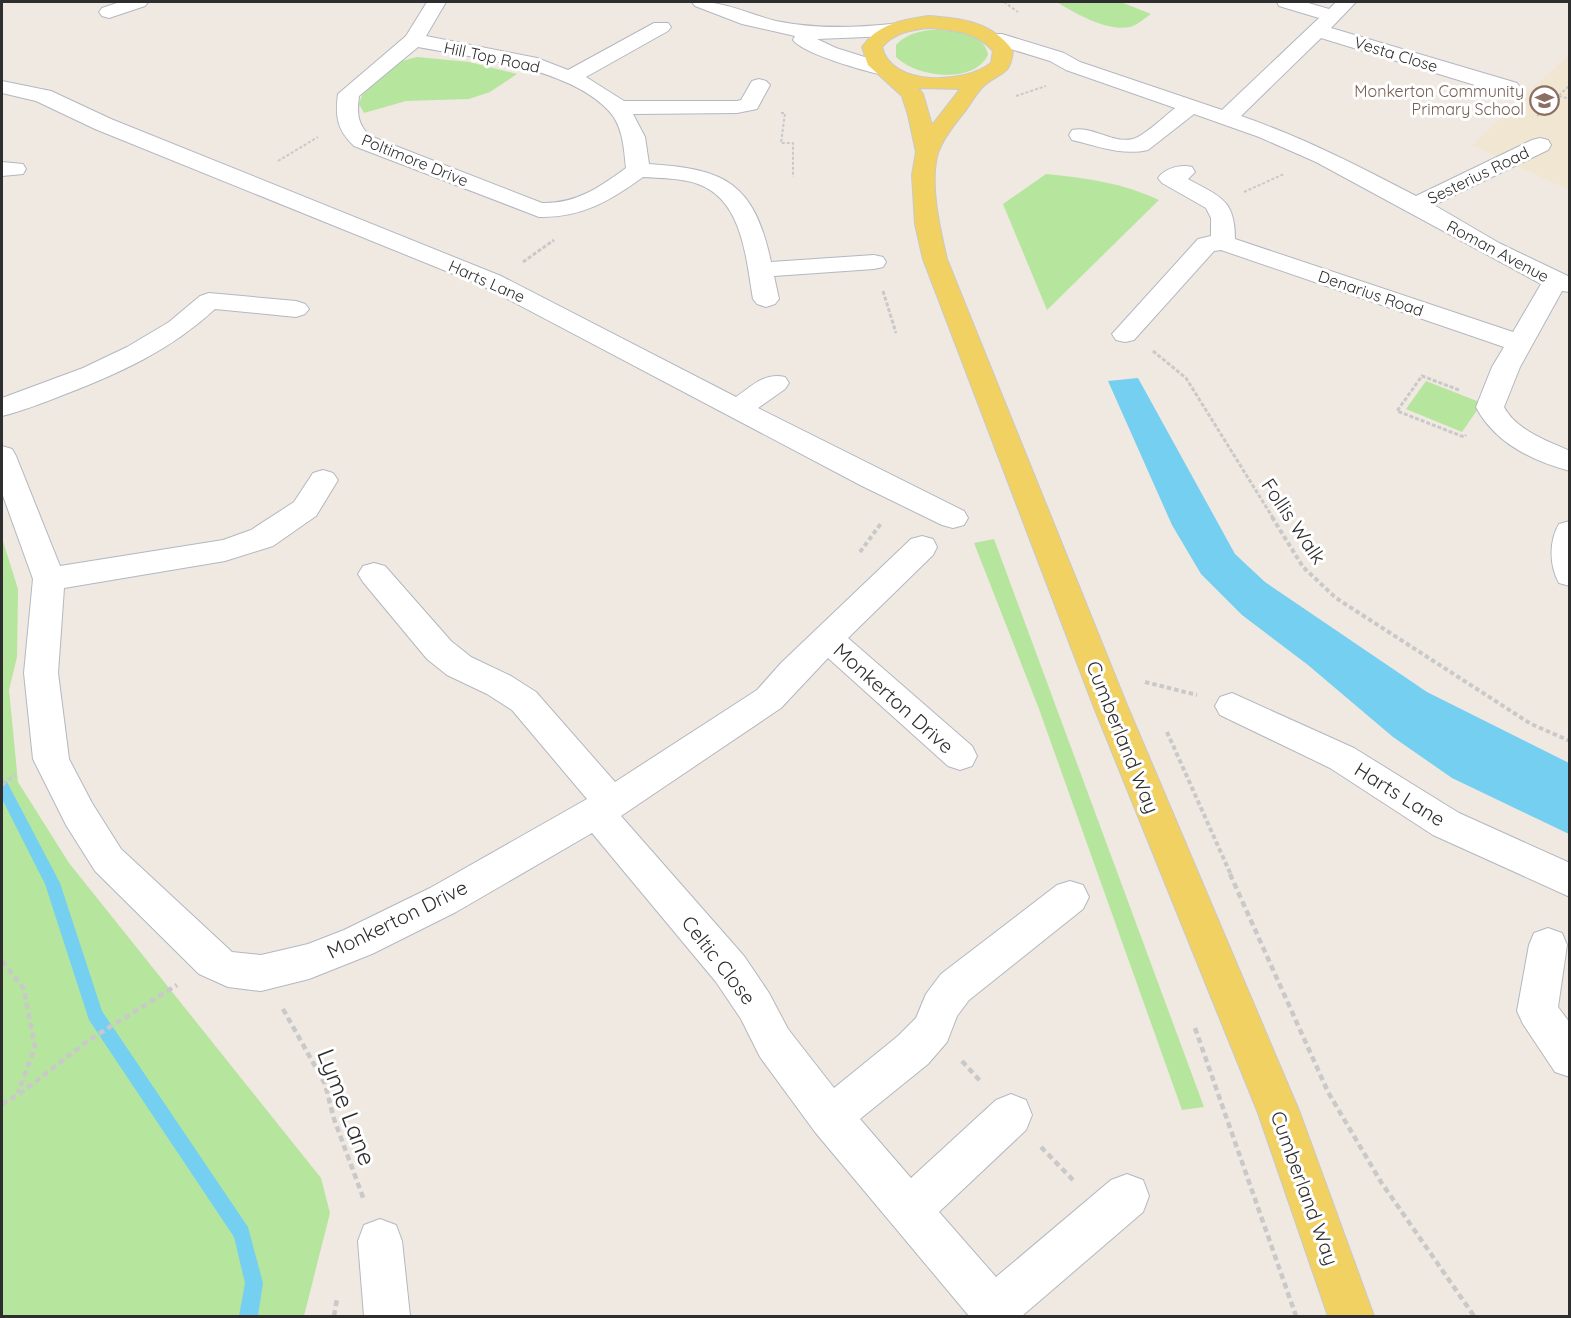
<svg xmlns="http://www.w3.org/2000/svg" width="1571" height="1318" font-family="Quicksand,sans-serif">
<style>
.education{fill:#f0e6d1}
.green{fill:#b6e59e}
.water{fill:#75cff0}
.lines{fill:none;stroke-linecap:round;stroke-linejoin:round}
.stream{fill:#75cff0;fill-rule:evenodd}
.minor-casing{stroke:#b4b7c1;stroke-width:2}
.major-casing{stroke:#c9c9c9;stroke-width:2}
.path-far3{stroke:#c9c9c9;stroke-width:2;stroke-dasharray:3 2;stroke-linecap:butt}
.path-far2{stroke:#c9c9c9;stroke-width:3;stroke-dasharray:4 2;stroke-linecap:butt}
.path-far1{stroke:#c9c9c9;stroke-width:4;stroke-dasharray:4.5 3;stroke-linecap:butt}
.path{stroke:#c9c9c9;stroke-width:4.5;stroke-dasharray:6 4;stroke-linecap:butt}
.minor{fill:#fff;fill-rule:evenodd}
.major{fill:#f2d163;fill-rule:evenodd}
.labels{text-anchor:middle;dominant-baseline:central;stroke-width:6;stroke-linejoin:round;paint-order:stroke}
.far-street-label{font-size:16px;fill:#2e2e2e;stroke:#fff}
.far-education-label{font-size:16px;fill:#785e54;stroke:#fff;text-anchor:end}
.street-label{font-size:20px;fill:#2e2e2e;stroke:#fff}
.near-street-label{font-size:24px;fill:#2e2e2e;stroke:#fff}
</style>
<rect width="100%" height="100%" fill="#efe9e1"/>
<polygon class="education" points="1569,55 1569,190 1472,145"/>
<g class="green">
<path d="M1057,2H1121L1151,14C1145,18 1136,26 1130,27C1108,32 1074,13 1057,2Z"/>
<path d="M930,30C949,30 984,31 988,55C973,85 916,77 896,57V45C905,35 916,32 930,30Z"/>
<polygon points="417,57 469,62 517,74 490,92 469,99 406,101 364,113 359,104 362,95 383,74 398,62"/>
<path d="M1046,174C1086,178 1123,183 1159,200L1047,310L1003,204Z"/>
<polygon points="1426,381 1482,403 1462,432 1406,409"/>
<polygon points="2,538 18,589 17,657 9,690 18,782 69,863 321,1178 330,1213 304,1316 2,1316"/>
<polygon points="994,539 1204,1107 1182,1110 1039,709 974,543"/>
</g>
<polygon class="water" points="1138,378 1235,554 1265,582 1427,692 1569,763 1569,834 1452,778 1393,737 1308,665 1242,615 1201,574 1172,525 1108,381"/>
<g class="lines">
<polygon class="stream" points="2,780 7,782 60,883 102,1011 248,1227 263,1283 258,1316 239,1316 245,1283 234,1237 89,1020 45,884 2,799"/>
<defs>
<g id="minor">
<polygon points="120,2 148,2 145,6 109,18 102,16 99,12 102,8"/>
<path d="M427,2H446L426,36L537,58L568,70L654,23H668L671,27L668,31L586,77L624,101H737L741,100L752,81L759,79L766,81L770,85L757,109L737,113L633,114L645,137L649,164C726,169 754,183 771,262L874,255L883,257L886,262L883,267L874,269L774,276L779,299L775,304L766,307L757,304L753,299C746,259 743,200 698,184C681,178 661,178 643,177C610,201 581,218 539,217L354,146C337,130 335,116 338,94L406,36ZM418,47C475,58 568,67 609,111C623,126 624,149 626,168C600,187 576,204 542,203L370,136C357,124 357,113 359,96Z"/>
<path d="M692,2C722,0 748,14 776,21C815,29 852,28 891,24L898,26L901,30L898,34L891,36L817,39L836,48L890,65L893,69L890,73L883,75C865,71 803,54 793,40L795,36L742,24L695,6Z"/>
<path d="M1277,2H1305L1329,9L1336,2H1356L1331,28L1517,83L1520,88L1517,93L1509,94L1501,93L1321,38L1241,116C1302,137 1359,166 1416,196L1532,140L1540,138L1548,140L1551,145L1548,150L1434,205L1499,243L1570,277V292L1562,291L1520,367L1504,407C1516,430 1547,441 1570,451V471C1532,461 1494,442 1476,407L1492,367L1504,347L1221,250L1214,251L1134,340L1125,342L1116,340L1112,334L1198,239L1211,236V218L1206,208L1162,183L1158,178C1165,168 1181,164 1192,167L1195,172L1188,179C1220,197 1235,199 1235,239L1513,332L1541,284L1316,162L1259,137L1194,114L1148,150C1122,156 1097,146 1072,140L1069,135L1072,130C1092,125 1112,144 1133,139C1144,136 1165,116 1175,108L1066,70L1050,61L988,42L985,38L988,34H1002L1064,53L1080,62L1222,110L1319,18L1279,6Z"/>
<path d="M2,81L51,91L111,119L501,276L736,397C752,386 765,372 785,377L789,383L785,389L758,408L964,511L968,518L964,525L953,528L942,525L862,486L483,286L95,129L36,101L2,93Z"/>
<polygon points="2,162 23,164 26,169 23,174 2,176"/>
<path d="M209,293L296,301L305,304L309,309L305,314L296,317L215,309C171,350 118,374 63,395C43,403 22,411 2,416V398L83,368L127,347L169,322L200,296Z"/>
<polygon points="2,446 12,449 16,456 60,566 223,540 251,530 294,502 313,473 323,470 333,473 338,480 316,516 273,546 225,561 64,588 58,673 69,759 92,803 121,849 232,952 261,955 308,944 344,930 430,888 587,799 512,710 487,694 447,675 427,659 363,582 358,574 363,566 374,563 385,566 451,641 471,657 511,676 536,692 615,782 757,690 781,663 911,539 922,536 933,539 937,547 933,555 848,638 972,746 977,756 972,766 960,770 948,766 828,658 781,708 621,816 744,956 769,993 788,1029 834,1088 898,1036 916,1018 926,994 941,974 1057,885 1070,881 1083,885 1089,897 1083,909 969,1000 957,1016 947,1042 928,1064 860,1119 911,1178 996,1100 1011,1094 1026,1100 1032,1115 1026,1130 939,1212 996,1277 1111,1180 1127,1174 1143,1180 1149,1196 1143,1212 1022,1316 969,1316 815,1132 760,1057 741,1019 716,982 592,833 456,912 372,954 309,979 261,991 228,987 199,974 95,871 66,825 33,759 24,673 33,579 2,493"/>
<path d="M1570,521V586L1559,583C1549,565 1549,541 1559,524Z"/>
<polygon points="1232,693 1354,748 1459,813 1570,863 1570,897 1433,835 1330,768 1220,715 1215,706 1220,697"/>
<polygon points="1548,928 1562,933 1567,945 1558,1007 1570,1023 1570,1077 1555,1072 1523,1024 1517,1011 1529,945 1534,933"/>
<polygon points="380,1219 396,1225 402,1241 410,1316 364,1316 358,1241 364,1225"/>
</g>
<path id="major" d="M928,16C961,18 993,22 1013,51C1010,76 1002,71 986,84C978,90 972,102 966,110C956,122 943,138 938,153C929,183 940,229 947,259L1127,705L1300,1113L1374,1316H1328L1258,1113L1093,705L923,259L915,224L912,175L916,152L908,115L902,96L868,65L862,47C878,24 901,20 928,16ZM928,28C952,30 976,31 993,51L991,63C965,84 891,87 882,47C894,33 910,30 928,28ZM918,88L960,89L932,125L923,94Z"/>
</defs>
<use href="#minor" class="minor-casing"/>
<use href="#major" class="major-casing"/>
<g class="path-far3">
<polyline points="1004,2 1018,12"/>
<polyline points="1016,96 1046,86"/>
<polyline points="1559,96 1570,99"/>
<polyline points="781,113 785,113 781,143 793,143 793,177"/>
<polyline points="1537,116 1570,85"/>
<polyline points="278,161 318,137"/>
<polyline points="1244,192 1284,174"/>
</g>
<g class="path-far2">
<polyline points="523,262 554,240"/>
<polyline points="883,291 896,333"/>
<polyline points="1153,351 1186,378 1273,518"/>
<polyline points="1459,390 1422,376 1397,411 1464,437 1466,435"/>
</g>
<g class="path-far1">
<polyline points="1272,517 1303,567 1336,598 1531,724 1570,741"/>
<polyline points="860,552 882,522"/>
<polyline points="1145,682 1197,695"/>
<polyline points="1167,732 1231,875"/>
<polyline points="2,785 15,775"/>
</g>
<g class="path">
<polyline points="1230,874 1328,1092 1381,1182 1474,1316"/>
<polyline points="2,961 24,989 35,1047 18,1093"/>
<polyline points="283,1009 325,1084 334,1119 364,1200"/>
<polyline points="1195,1028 1296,1316"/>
<polyline points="962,1061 981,1082"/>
<polyline points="2,1104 18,1095 89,1040 177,985"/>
<polyline points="1041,1147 1073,1180"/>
<polyline points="334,1316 337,1299"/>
</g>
<use href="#minor" class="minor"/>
<use href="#major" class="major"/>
</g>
<defs>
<symbol id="school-ring" viewBox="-11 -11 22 22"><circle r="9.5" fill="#fff" stroke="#8d6e63" stroke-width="1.5"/><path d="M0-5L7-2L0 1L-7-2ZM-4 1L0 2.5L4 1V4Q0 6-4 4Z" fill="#8d6e63"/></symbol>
</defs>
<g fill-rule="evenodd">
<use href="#school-ring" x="1528" y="84" width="33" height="33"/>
</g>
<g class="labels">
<g class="far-street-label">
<text transform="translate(1396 54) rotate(17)">Vesta Close</text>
<text transform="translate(492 57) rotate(12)">Hill Top Road</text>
<text transform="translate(415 160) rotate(22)">Poltimore Drive</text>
<text transform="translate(1478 175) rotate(-26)">Sesterius Road</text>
<text transform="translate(1498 251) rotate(28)">Roman Avenue</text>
<text transform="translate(487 281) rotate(24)">Harts Lane</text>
<text transform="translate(1371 293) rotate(19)">Denarius Road</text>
</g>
<g class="far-education-label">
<text x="1524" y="91">Monkerton Community<tspan x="1524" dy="18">Primary School</tspan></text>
</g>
<g class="street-label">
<text transform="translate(1294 521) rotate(56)">Follis Walk</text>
<text transform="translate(894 698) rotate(42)">Monkerton Drive</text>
<text transform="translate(1123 737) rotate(68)">Cumberland Way</text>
<text transform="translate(1400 794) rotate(32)">Harts Lane</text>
<text transform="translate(397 919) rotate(-26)">Monkerton Drive</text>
<text transform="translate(719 960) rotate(52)">Celtic Close</text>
<text transform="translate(1305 1188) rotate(70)">Cumberland Way</text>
</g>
<g class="near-street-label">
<text transform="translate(347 1107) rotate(69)">Lyme Lane</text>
</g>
</g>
<rect width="1571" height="1318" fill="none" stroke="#2e2e2e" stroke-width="6"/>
</svg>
